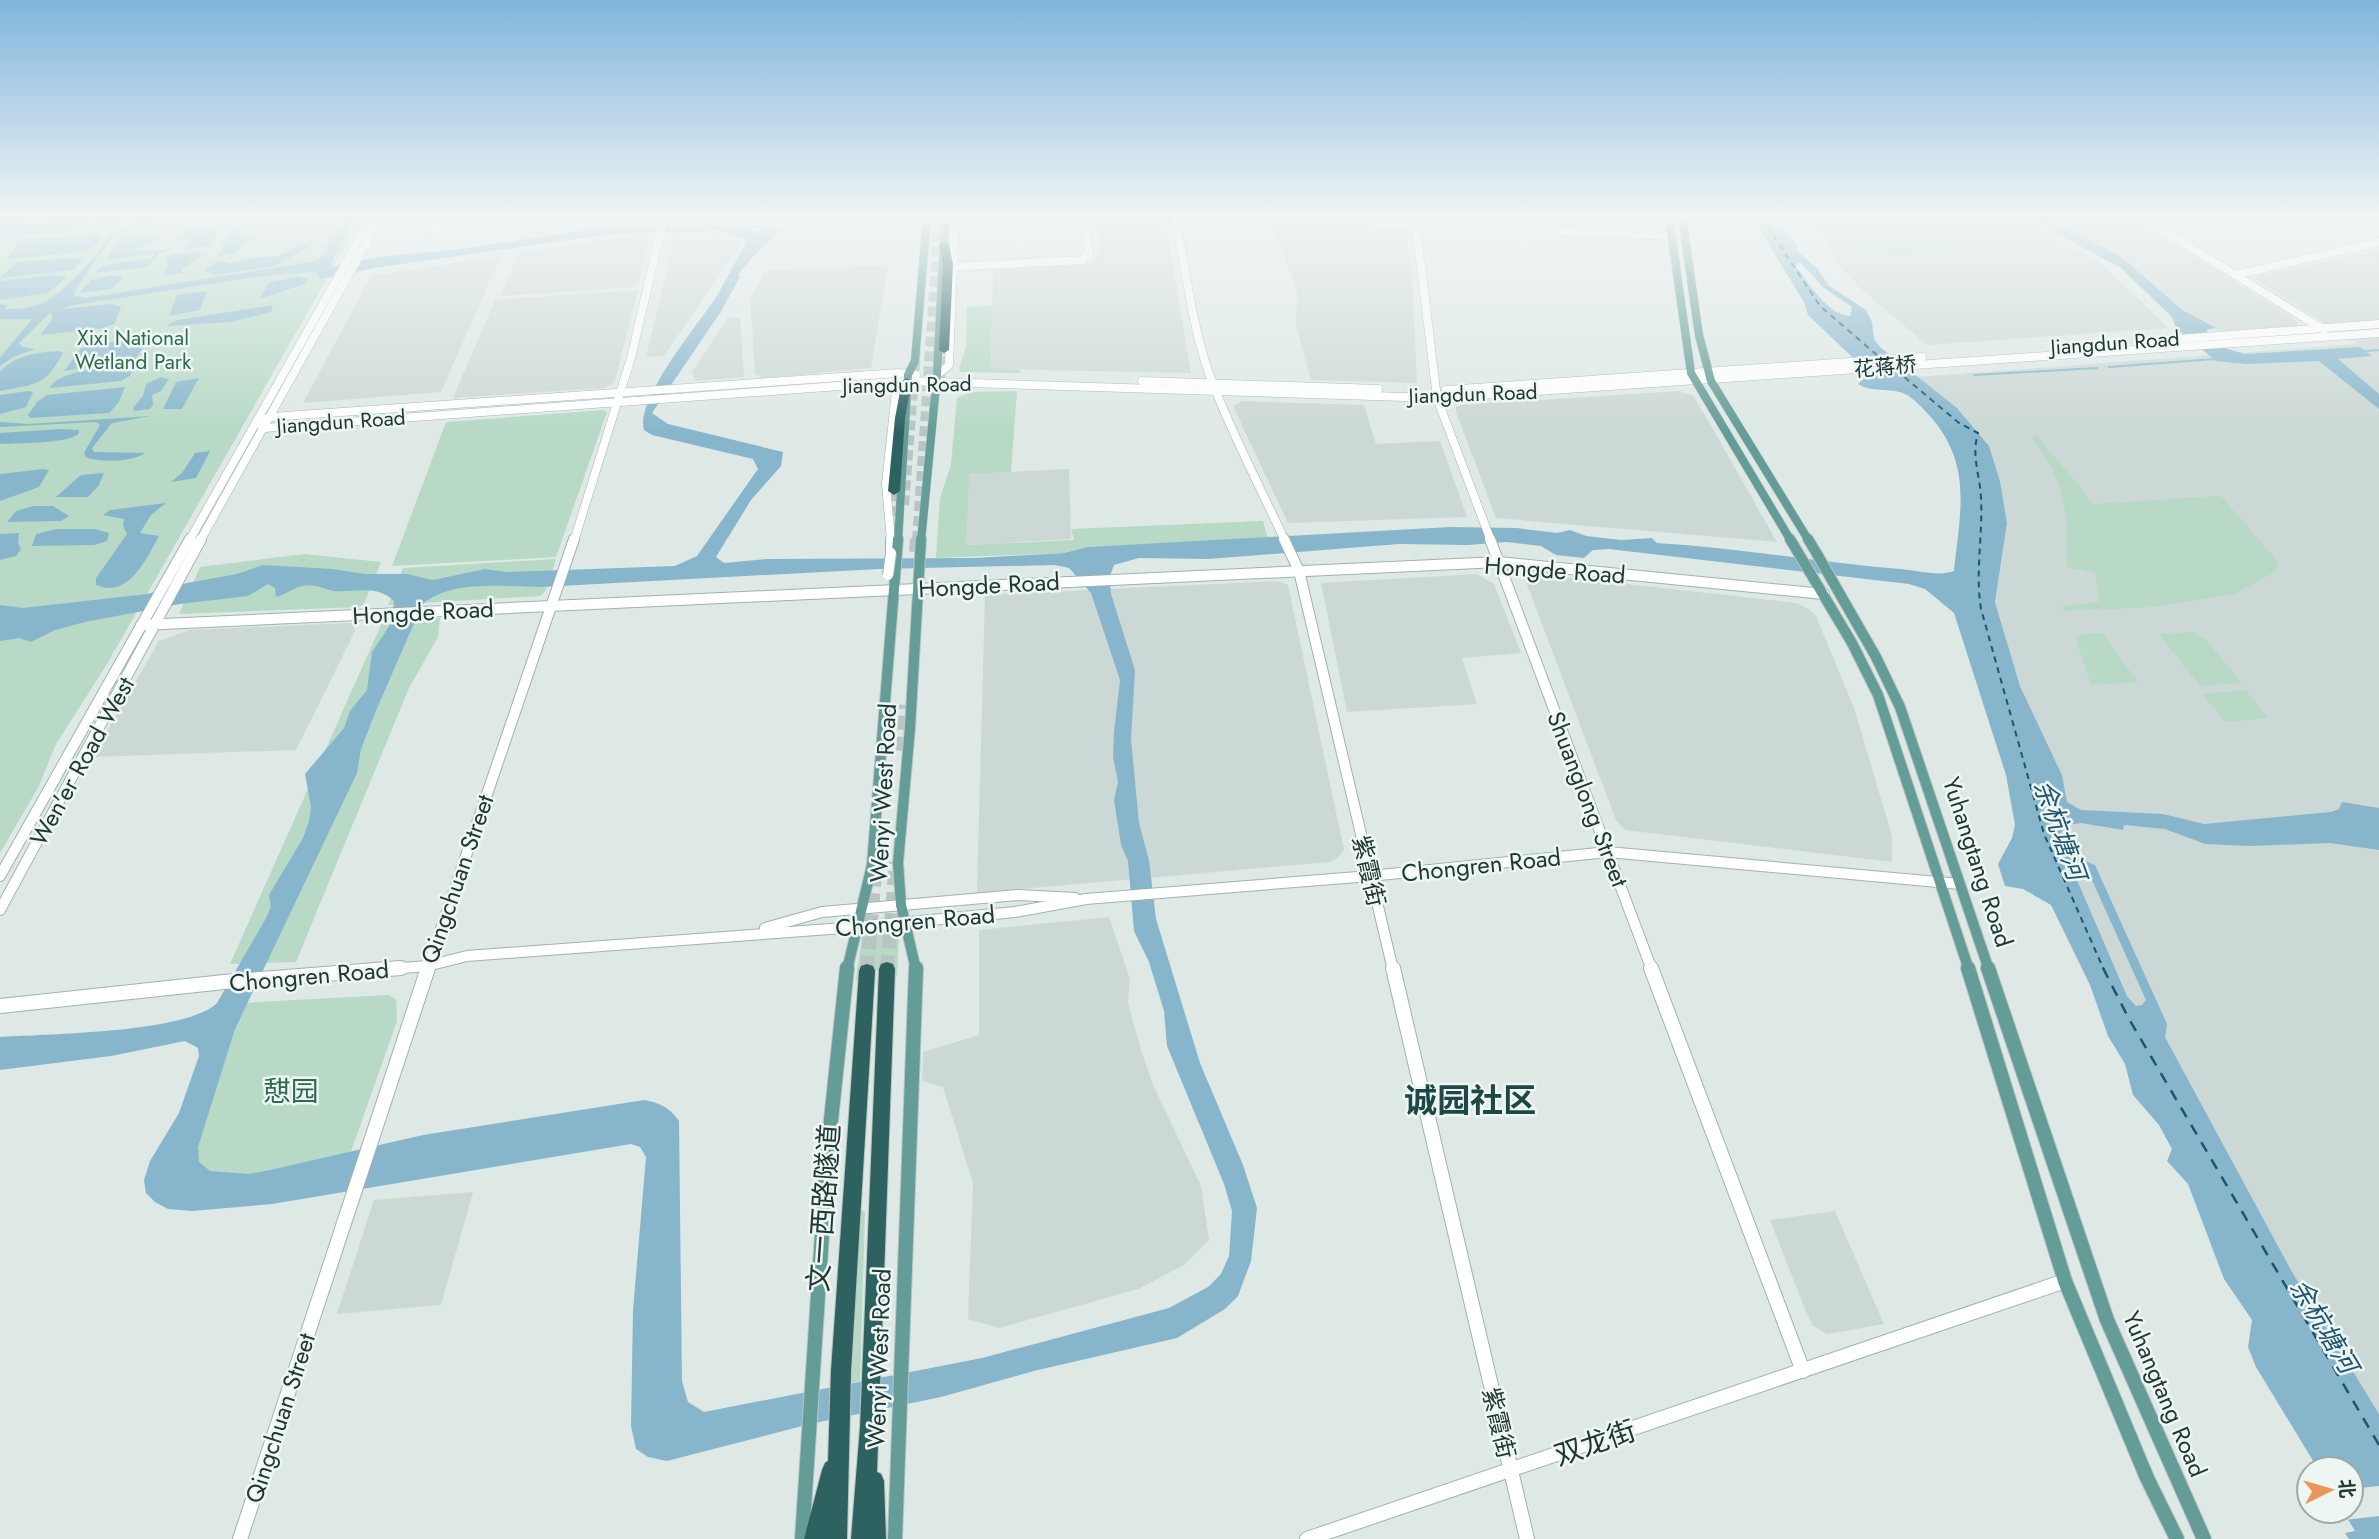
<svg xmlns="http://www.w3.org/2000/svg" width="2379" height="1539" font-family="Jost,'Noto Sans SC',sans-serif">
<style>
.built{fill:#ccd8d5}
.green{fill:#b7d9c6;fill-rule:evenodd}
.water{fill:#87b6cc;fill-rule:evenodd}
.pier{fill:#dee9e6}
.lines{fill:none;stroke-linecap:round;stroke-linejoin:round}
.stream{stroke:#87b6cc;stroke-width:2}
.ferry-far1{stroke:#1e546f;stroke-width:2;stroke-dasharray:6 5;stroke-linecap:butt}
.ferry{stroke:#1e546f;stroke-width:2.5;stroke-dasharray:11 9;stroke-linecap:butt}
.highway-tunnel-far2{stroke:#b8c5c3;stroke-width:10;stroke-dasharray:10 5;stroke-linecap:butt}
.highway-tunnel-far1{stroke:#b8c5c3;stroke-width:14;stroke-dasharray:14 7;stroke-linecap:butt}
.highway-tunnel{stroke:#b8c5c3;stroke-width:18;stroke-dasharray:18 9;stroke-linecap:butt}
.secondary-far2-casing{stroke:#9db4af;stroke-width:9}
.secondary-far1-casing{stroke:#9db4af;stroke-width:12}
.secondary-casing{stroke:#9db4af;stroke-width:16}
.primary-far2-casing{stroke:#bcc3c2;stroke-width:9}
.primary-far1-casing{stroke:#bcc3c2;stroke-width:12}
.primary-casing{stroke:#bcc3c2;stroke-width:16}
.highway-casing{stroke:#bcc3c2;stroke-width:2}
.secondary-far2{stroke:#fff;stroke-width:8}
.secondary-far1{stroke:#fff;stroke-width:10}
.secondary{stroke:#fff;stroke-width:14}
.primary-far2{stroke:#649c97;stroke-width:8}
.primary-far1{stroke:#649c97;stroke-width:10}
.primary{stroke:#649c97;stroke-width:14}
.highway{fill:#2e6260;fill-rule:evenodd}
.secondary-bridge-casing{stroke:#9db4af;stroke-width:12;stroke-linecap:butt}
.primary-bridge-casing{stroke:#bcc3c2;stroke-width:12;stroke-linecap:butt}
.secondary-bridge{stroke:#fff;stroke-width:10}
.primary-bridge{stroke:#649c97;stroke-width:10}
.labels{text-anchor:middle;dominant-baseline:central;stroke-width:5;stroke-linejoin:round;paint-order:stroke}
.far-park-label{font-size:21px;fill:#2d6b50;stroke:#eef6f3}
.far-street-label{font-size:21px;fill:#203735;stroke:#eef6f3}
.street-label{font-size:24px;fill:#203735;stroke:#eef6f3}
.water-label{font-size:26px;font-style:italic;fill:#1e546f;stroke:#eef6f3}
.near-park-label{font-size:28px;fill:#2d6b50;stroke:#eef6f3}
.near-street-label{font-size:28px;fill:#203735;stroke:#eef6f3}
.near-quarter-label{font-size:33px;font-weight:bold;fill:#1d4845;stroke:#eef6f3}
</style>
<rect width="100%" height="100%" fill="#dee9e6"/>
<g class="built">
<polygon points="1816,217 2011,217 2098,261 2169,328 1927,345 1860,288 1836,262"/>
<polygon points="2043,217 2132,217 2291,317 2298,323 2297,326 2221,331 2201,325 2169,297"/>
<polygon points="1154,219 1166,226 1191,373 991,369 993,270 1090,264 1099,256 1097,223"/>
<polygon points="1272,222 1400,228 1406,231 1412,272 1417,383 1311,380 1296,326 1297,292"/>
<polygon points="650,237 638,284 634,287 500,296 519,253 587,242"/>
<polygon points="695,238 740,241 740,244 664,356 646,357 674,239"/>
<polygon points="2379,250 2379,1414 2291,1270 2165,1037 2127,996 2071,866 2061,832 2062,775 2020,686 1995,602 2007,523 2000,481 1989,446 1957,408 1917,377 2358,344 2252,277"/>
<polygon points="501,256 441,392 303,403 371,276"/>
<polygon points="888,265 871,368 764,378 755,374 750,300 765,271"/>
<polygon points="638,290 616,376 613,383 604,388 453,398 495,300"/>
<polygon points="728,317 740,318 744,377 696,381 692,372"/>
<polygon points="1679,391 1694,396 1777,542 1496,518 1456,412 1456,407 1461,405"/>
<polygon points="1243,401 1364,405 1376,444 1440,441 1467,517 1288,523 1233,406"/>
<polygon points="1069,469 1071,539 965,545 968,474"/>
<polygon points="1526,573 1797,603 1809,609 1816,616 1854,708 1892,836 1892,862 1625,830 1616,820 1525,579"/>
<polygon points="1477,574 1494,584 1521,653 1462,658 1477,704 1347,712 1321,583"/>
<polygon points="1278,581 1288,585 1344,850 1338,857 1330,862 977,893 985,595"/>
<polygon points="346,623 353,623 355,631 296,750 92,757 159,641 190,630"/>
<polygon points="1109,917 1130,979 1128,1003 1141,1050 1153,1085 1201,1186 1209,1240 1184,1265 1138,1289 999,1328 968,1319 973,1183 943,1087 922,1081 923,1052 979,1035 979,930"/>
<polygon points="473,1192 441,1305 337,1314 374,1200"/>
<polygon points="1835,1211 1884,1324 1827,1334 1813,1326 1804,1307 1770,1220"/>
</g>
<g class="green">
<polygon points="0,217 362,217 107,664 55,746 39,786 0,853"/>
<path d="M1826,217H1921L1947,244L1956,238L1955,230L1930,217C1945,217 1959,220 1965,236L1962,243C1937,257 1833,259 1822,225ZM1842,218L1865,246L1844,241L1833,233L1831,224Z"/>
<polygon points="1982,217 2007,245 1978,246 1970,238 1981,237 1962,217"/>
<polygon points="992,306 991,368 1021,370 1020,373 961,372 959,369 966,347 967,307"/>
<polygon points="1017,391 1011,472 969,474 966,545 1074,540 1071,529 1263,521 1268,539 1088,547 1064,553 936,558 940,498 951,465 957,398 971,392"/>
<polygon points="604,410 607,412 556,557 392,566 446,422"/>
<path d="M2037,436L2094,504L2221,496L2278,562L2276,571L2235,594L2155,607L2063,611V606L2099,602L2095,573L2067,567C2066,506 2069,488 2031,437Z"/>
<polygon points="304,554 381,562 364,604 359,607 179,614 200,567"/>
<polygon points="556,559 546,590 541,596 388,605 403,568"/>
<polygon points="440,618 438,637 409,688 296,962 230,964 381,625 386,620"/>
<polygon points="2193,632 2206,640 2242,683 2200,686 2159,634"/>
<polygon points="2102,633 2138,682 2091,685 2076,640 2083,634"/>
<polygon points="2245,690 2268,718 2225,722 2202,694"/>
<path d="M894,930L899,936L897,976C882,967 870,970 856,980L862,935Z"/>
<polygon points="388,995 396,999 397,1021 348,1160 256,1179 206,1176 191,1155 242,1003"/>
<polygon points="861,1211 865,1211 860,1381 849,1383"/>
</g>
<g class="water">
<polygon points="0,217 26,218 26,222 83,218 89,219 88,223 98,217 128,217 117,229 0,236"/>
<path d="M136,217H162C149,230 132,226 117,235C104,243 87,275 76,288L74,296L86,298L310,262L318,260L327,251L326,246L337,234L342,220L338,217H354L329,268L377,257L462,249L590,229L712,225L760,231L790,217H801C775,233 755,253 738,275L740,277L720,313L652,413L668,424L783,452L781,466L751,500L716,557L724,563L766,559L975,558L1064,553L1088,547L1450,527L1517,528L1557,533L1570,530L1586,536L1621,540L1652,538L1657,543C1739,548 1819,562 1900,569C1916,570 1939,577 1954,571C1960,512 1973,465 1930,416C1922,408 1915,399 1905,394C1890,387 1872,393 1858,384L1869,373L1808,315L1804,302L1752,217H1770L1797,244L1796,250L1817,268L1828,285L1866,310L1872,322L1874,339L1880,347L1957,408L1989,446L2000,481L2007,523L1995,602L2020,686L2062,775L2067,802L2081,810L2163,814L2204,824L2331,812L2339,809L2342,802L2379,808V850L2330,843L2250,846L2205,844L2165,829L2124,825L2123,830L2081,823L2068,825L2061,832C2066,849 2079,859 2095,865L2167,1024L2165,1037L2291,1270L2379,1414V1539H2349L2345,1533L2355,1531L2343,1511H2351V1469H2318L2256,1367L2248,1347L2252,1320L2224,1279L2188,1184L2167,1161L2172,1149L2159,1125L2133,1095L2125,1064L2108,1036L2090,985L2051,905L2023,889L2005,886L1998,864L2012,838L2015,825L2006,775L1954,613L1925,589L1909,584L1609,549L1593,550L1584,558L1556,555L1541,546L1506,542L1468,545L1399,544L1208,559L1139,558L1114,565L1110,576L1111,594L1135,670L1131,739L1139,823L1149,860L1156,919L1200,1063L1243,1165L1257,1208L1251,1261L1238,1296L1225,1309L1177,1338L1038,1370L941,1397L810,1424L667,1461L648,1457L636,1449L631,1426L633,1310L646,1157L640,1147L631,1144L272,1204L192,1211L168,1209L155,1202L146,1193L144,1180L150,1161L179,1113L199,1056L198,1048L185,1041L111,1056L0,1070V1037C46,1034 187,1033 217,1003L265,920L271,907L269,895L303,838L309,821L311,807L305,774L344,728L350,711L367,690L372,652L392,622L394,601C376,584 355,593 334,591C323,589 315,583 302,586C293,588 285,595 276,597L275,588L268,584L248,596L180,604L85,622L55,630L31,642L19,638L0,641V605L23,608L147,594L187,583L237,574L263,565L332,569L365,574H407L433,580L485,569L507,572L675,566L697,556L758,469L753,459L652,435L644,430C635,398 702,320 718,294C727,278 735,262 745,246L746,239L725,231L618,233L374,268L320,279L317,273L310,272L255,277L74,305L62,309L110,304L121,307L115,323L104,328L40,335L53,318L50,313L19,343L22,347L35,349L13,357L0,366V358L32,319H0V304L8,305L5,309C17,309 32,308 43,303C61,295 105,251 108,233L128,228ZM1800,262L1824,288L1852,307L1850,316C1826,314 1810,283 1795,266ZM1055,565L1069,568L1091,593L1120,680L1114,732L1113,757L1118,782L1114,800L1121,845L1128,861L1134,931L1149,962L1164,1011L1167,1046L1224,1184L1232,1211L1229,1256L1221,1274L1208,1287L1169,1308L982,1358L704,1412L688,1402L682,1381L679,1121C669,1107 660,1103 644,1100L423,1135L270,1170L248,1174L210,1171L199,1162L198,1147L235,1029L357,773L361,749L375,713L422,605C449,579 507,587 541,587L879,569ZM2071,866L2087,869L2146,1000L2142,1005L2136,1006L2127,996Z"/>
<polygon points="2026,217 2043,217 2120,256 2184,311 2216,328 2206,330 2225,348 2245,354 2360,347 2372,356 2338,359 2379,394 2379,409 2319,361 2247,364 2216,361 2176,328 2172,317 2121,268"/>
<polygon points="223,224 209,246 185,249 190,238 178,239 186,231"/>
<polygon points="237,225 242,225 240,234 252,239 234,253 218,256 233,227"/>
<polygon points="92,235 100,235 101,241 85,252 7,259 17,243 23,240"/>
<polygon points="147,235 154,236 153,242 133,250 156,251 175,247 159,254 148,267 95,273 102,266 152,258 155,253 106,260 119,240"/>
<polygon points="300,244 310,247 275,266 215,275 204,270 219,260 230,264 249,258 279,256"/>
<polygon points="202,252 200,258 181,269 183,273 164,275 168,264 166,258 169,255"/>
<polygon points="84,257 73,270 0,278 17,262"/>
<polygon points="56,275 67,277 48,293 0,300 0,281"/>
<polygon points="113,275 123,277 112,289 79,293 91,280"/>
<polygon points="298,277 308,278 307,283 260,299 269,282"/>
<polygon points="207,291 200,310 169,316 177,295"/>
<polygon points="273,305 271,312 230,322 166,326 177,320"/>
<polygon points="138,337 149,337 136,359 64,371 81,348"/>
<path d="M57,351L63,352C46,387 34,384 0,391V372C15,355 36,353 57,351Z"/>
<path d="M134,365L130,376L121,381L50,388C58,369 113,367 134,365Z"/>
<polygon points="161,377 169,379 161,391 152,395 153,405 150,409 135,411 133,408 143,396 146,384"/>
<polygon points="199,378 182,409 163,409 176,382"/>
<polygon points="125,387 119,402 109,413 30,418 28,415 37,402 47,395"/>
<polygon points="28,391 33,392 26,407 0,414 0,395"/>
<path d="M151,416L112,423L92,448L94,452L145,453C133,462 100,463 86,457L84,453L100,425L96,422L0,427V422L28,424Z"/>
<path d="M61,429L79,430V433C71,444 16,443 0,444V433Z"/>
<polygon points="210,451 196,478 171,482 182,473 195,453"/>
<polygon points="43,469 49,470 39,487 0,501 0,474"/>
<polygon points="104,473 99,485 88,497 56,497 81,475"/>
<path d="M166,503L151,515L140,533L159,536C146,559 129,599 96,585V578L127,534L123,526L124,519L103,515L110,510Z"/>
<polygon points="33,506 53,506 69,516 61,521 7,522 16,511"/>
<polygon points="57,529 95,529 109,533 107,541 94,545 32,546 36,534"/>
<polygon points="19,533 18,543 21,549 16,556 0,560 0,534"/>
</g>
<polygon class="pier" points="2379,1486 2379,1516 2344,1520 2340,1511 2351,1511 2351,1489"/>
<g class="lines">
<g class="stream">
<polyline points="2365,351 2379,350"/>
<polyline points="2109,367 2215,359"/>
<polyline points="1974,375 2097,368"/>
</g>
<g class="ferry-far1">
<polyline points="1761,217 1820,306 1878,356"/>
<path d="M1896,370L1959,423L1978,433C1971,456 1980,475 1981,498C1983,535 1975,572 1981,609L2044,834L2104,970"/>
</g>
<polyline class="ferry" points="2103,968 2129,1019 2379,1445"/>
<g class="highway-tunnel-far2">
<polyline points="939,381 944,350"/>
<polyline points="904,505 916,351"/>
<polyline points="891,531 894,491"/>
<polyline points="917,541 939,217"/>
</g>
<g class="highway-tunnel-far1">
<polyline points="916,552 917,539"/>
<polyline points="903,751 906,705"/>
<polyline points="887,969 896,862"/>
<polyline points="867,970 876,860"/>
</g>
<polyline class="highway-tunnel" points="867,971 867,968"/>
<defs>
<g id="secondary-far2">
<path d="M1175,217C1187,273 1192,331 1213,384C1234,438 1261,489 1285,541"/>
<polyline points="1276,217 1672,236"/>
<polyline points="1415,217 1437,398 1491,541"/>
<polyline points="2142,217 2324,330"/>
<polyline points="370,231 685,217 827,227 916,224 927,220"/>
<polyline points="953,267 1083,260 1089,252 1083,217"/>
<polyline points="2235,275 2379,242"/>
<polyline points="2137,342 2379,324"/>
<polyline points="937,375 949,365 955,217"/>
<polyline points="1142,381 1378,389"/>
<polyline points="1446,390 1922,357"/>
<polyline points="257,422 265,428 907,381 1437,398 2379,333"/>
<polyline points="257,422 271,417 899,373 916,375"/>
<polyline points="189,541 372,217"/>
<polyline points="200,541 381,217"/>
<polyline points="574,541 631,358 664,217"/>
<polyline points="891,541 886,484 896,391 907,381"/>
</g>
<g id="secondary-far1">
<polyline points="1284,539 1299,571 1393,970"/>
<polyline points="1490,539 1652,970"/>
<polyline points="891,553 891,539"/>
<polyline points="141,625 1499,562 1824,594"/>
<polyline points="0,876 190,539"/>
<polyline points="0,910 201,539"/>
<polyline points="765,928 822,912 1018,895 1075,898"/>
<polyline points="379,970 427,966 467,956 857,927 1015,912 1086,899 1370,876 1608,852 1960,884"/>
<polyline points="427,970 574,539"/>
</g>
<g id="secondary">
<polyline points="1393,968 1527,1539"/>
<polyline points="1651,968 1803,1371"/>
<polyline points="0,1006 224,982 401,968"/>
<polyline points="240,1539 428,968"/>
<polyline points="1307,1539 2065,1281"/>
</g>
<g id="primary-far2">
<polyline points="1669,217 1691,373 1791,541"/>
<polyline points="1682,217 1699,335 1711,381 1809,541"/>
<polyline points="898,541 908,375 915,361 927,217"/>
<polyline points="921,541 937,375 945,217"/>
</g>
<g id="primary-far1">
<polyline points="1790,539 1852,643 1878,695 1969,970"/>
<polyline points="1808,539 1817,554"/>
<polyline points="1833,582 1876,657 1900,707 1989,970"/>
<polyline points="847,970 872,865 898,539"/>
<polyline points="916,970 901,905 898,863 910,728 921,539"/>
</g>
<g id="primary">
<polyline points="1968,968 2065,1281 2147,1478 2177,1539"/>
<polyline points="1988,968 2107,1320 2204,1539"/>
<polyline points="802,1539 827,1158 847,968"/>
<polyline points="895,1539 916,968"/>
</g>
<g id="highway">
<polygon points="944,242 949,245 953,264 949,350 944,353 939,350 943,264 939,245"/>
<polygon points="907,378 912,381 905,418 900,491 894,495 888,491 895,418 902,381"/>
<polygon points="887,962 893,964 895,969 877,1472 881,1474 884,1481 886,1539 851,1539 860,1427 879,969 881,964"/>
<polygon points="867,964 873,966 875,971 851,1371 847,1539 804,1539 822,1470 825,1463 828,1461 831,1371 859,971 861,966"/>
</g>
</defs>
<use href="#secondary-far2" class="secondary-far2-casing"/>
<use href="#secondary-far1" class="secondary-far1-casing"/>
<use href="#secondary" class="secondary-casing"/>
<use href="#primary-far2" class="primary-far2-casing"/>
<use href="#primary-far1" class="primary-far1-casing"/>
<use href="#primary" class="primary-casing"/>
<use href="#highway" class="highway-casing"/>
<use href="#secondary-far2" class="secondary-far2"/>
<use href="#secondary-far1" class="secondary-far1"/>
<use href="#secondary" class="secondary"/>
<use href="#primary-far2" class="primary-far2"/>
<use href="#primary-far1" class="primary-far1"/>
<use href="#primary" class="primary"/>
<use href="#highway" class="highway"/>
<defs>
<polyline id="secondary-bridge" points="888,575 891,553"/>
<polyline id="primary-bridge" points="1817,554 1833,582"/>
</defs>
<use href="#secondary-bridge" class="secondary-bridge-casing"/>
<use href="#primary-bridge" class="primary-bridge-casing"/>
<use href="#secondary-bridge" class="secondary-bridge"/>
<use href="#primary-bridge" class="primary-bridge"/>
</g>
<linearGradient id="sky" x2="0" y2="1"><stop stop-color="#81b5dd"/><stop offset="0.5" stop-color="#f0f5f4"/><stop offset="1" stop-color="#f0f5f4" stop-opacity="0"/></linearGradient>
<rect width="2379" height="432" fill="url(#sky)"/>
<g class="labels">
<g class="far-park-label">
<text x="133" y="338">Xixi National<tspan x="133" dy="24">Wetland Park</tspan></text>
</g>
<g class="far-street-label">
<text transform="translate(2115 343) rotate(-4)">Jiangdun Road</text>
<text transform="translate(1885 367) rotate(-5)">花蒋桥</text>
<text transform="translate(907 385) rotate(-1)">Jiangdun Road</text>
<text transform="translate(1473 394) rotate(-2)">Jiangdun Road</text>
<text transform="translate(341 422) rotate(-4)">Jiangdun Road</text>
</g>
<g class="street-label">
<text transform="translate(1555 570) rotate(4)">Hongde Road</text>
<text transform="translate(989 585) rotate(-3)">Hongde Road</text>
<text transform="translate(423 612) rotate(-3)">Hongde Road</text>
<text transform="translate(82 761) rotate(-61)">Wen'er Road West</text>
<text transform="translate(883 793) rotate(-87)">Wenyi West Road</text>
<text transform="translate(1588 799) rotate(69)">Shuanglong Street</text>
<text transform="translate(1978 862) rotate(72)">Yuhangtang Road</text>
<text transform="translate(1481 865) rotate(-6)">Chongren Road</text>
<text transform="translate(1369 871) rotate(77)">紫霞街</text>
<text transform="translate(457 879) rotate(-71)">Qingchuan Street</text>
<text transform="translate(915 921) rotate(-5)">Chongren Road</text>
<text transform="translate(309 976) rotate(-5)">Chongren Road</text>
<text transform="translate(879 1358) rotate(-88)">Wenyi West Road</text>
<text transform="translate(2165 1394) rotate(67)">Yuhangtang Road</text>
<text transform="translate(280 1418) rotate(-72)">Qingchuan Street</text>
<text transform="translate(1499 1423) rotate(77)">紫霞街</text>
</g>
<g class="water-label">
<text transform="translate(2060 830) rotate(70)">余杭塘河</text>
<text transform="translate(2324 1326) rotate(59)">余杭塘河</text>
</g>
<g class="near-park-label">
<text x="291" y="1091">憇园</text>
</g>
<g class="near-street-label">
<text transform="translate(824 1208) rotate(-86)">文一西路隧道</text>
<text transform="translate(1595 1443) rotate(-19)">双龙街</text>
</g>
<g class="near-quarter-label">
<text x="1470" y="1100">诚园社区</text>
</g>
</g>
<g transform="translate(2330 1490) rotate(85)"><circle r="33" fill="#eef6f3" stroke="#9caaa7" stroke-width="2"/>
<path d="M0-5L12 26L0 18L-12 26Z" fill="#eb965a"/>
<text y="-10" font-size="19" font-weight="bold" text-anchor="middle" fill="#203735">北</text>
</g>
</svg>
